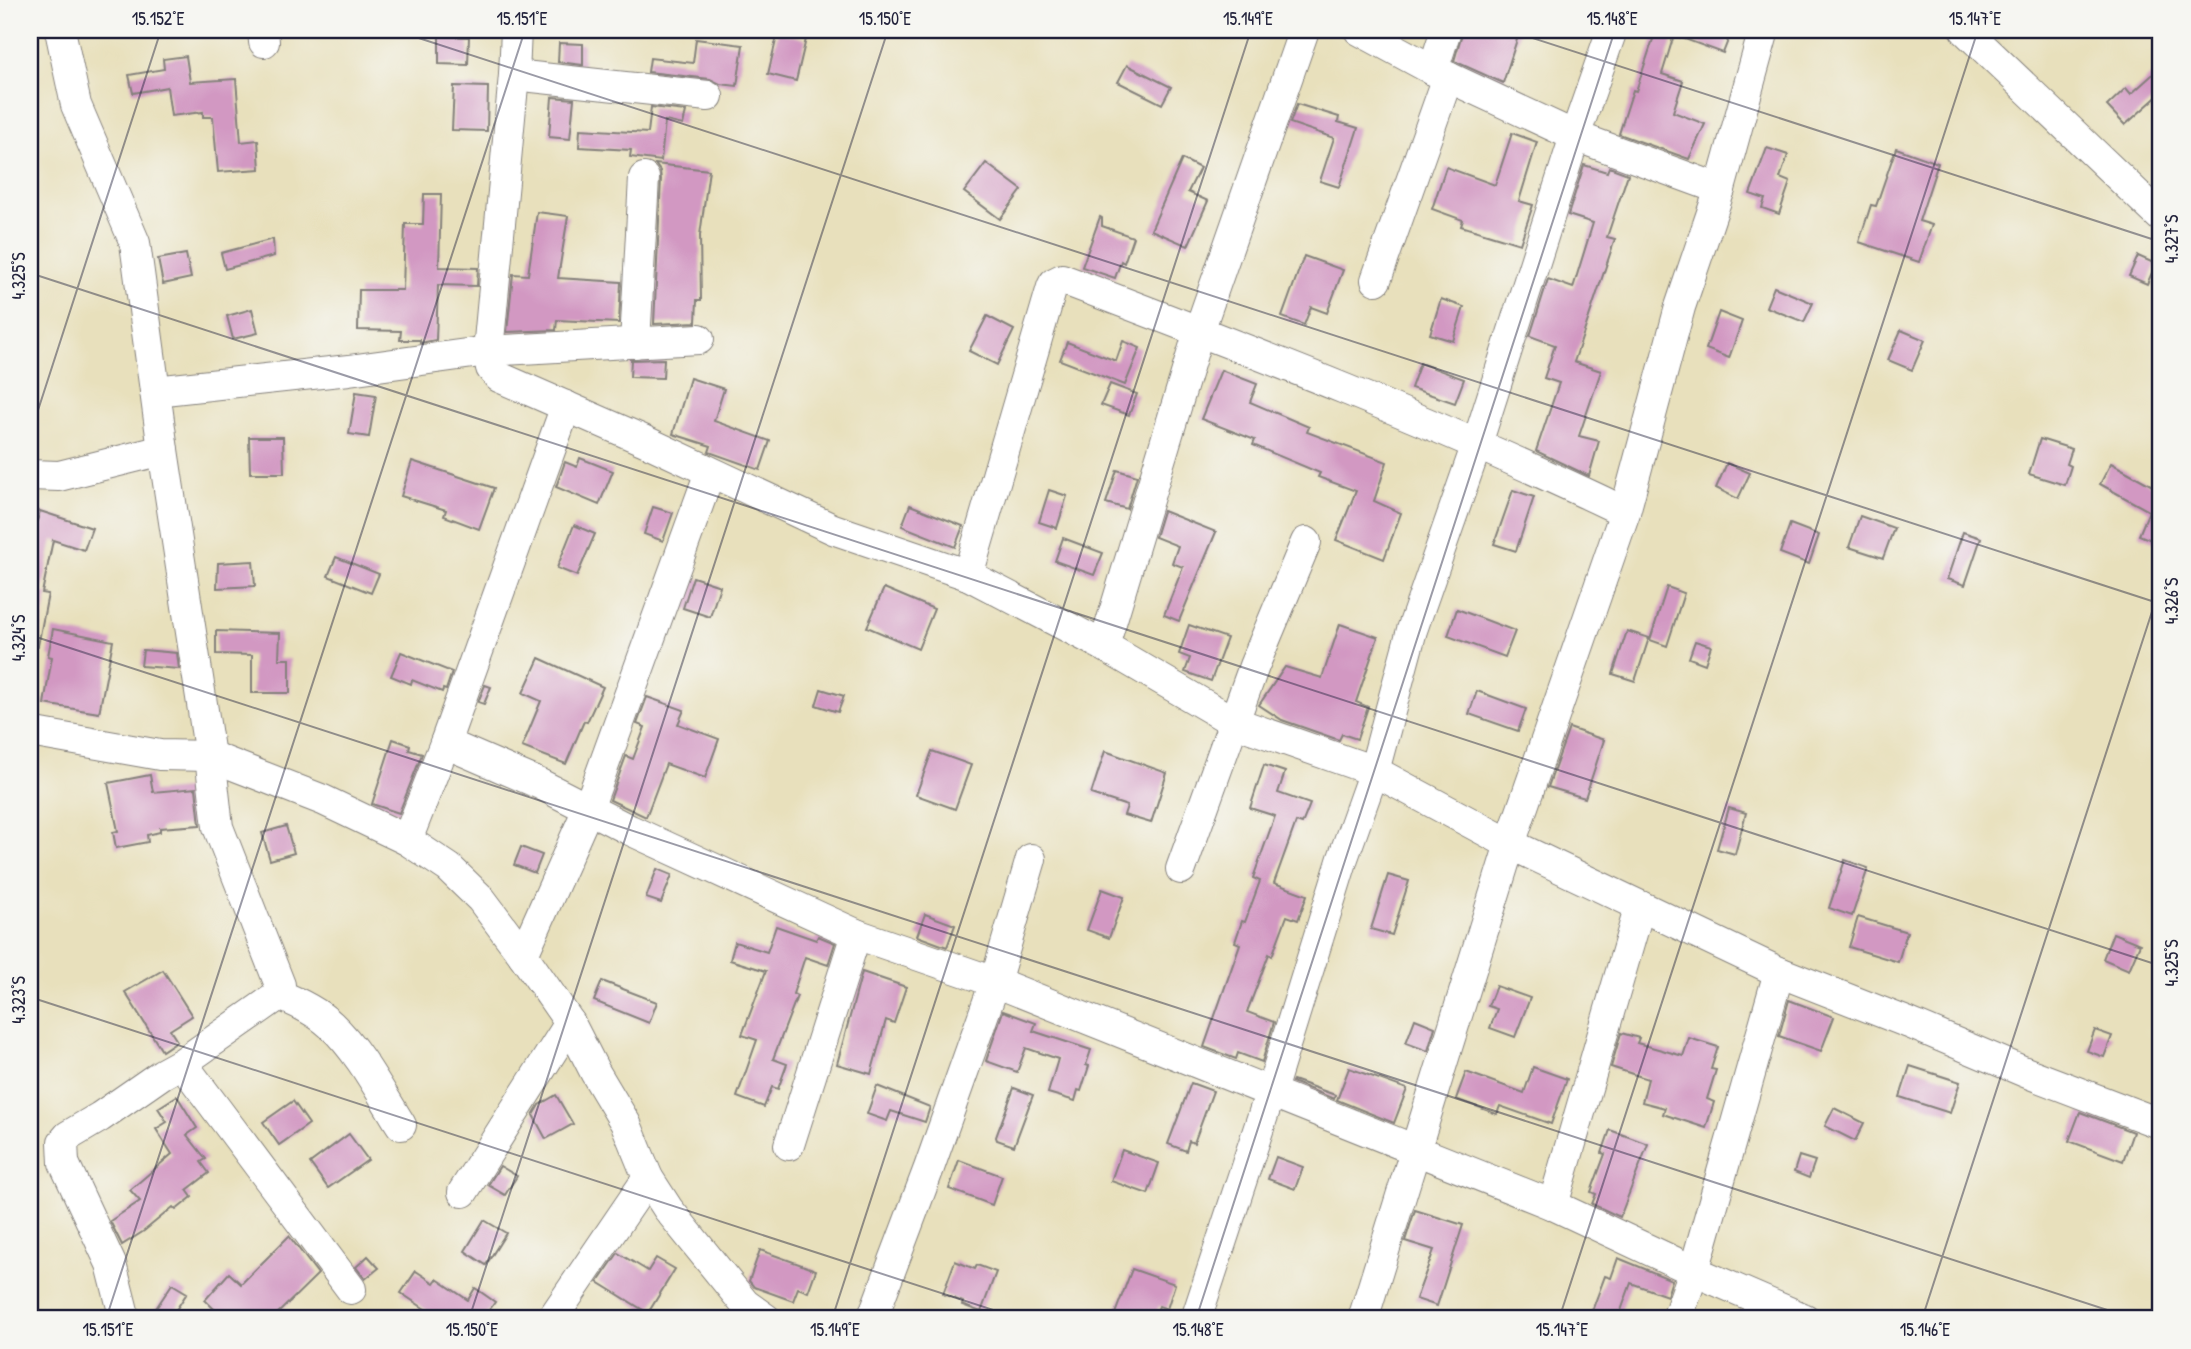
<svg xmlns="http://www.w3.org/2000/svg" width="2191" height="1349" font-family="'Patrick Hand',sans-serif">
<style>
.building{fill:#d298c2}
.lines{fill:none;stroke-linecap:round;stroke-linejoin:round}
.minor-casing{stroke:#85817c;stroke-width:32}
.minor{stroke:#fff;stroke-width:30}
.ticks{fill:none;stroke:#22223b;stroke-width:2;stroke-opacity:0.45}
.neatline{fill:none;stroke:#22223b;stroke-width:2.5}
.ticks-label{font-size:18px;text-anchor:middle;fill:#22223b}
</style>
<rect width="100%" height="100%" fill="#f6f6f2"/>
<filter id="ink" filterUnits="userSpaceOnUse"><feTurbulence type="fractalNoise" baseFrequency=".0143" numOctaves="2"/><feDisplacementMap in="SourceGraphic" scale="14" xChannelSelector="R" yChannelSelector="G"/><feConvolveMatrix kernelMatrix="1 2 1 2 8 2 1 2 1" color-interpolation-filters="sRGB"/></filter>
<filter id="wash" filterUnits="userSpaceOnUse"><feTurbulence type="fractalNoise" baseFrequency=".00686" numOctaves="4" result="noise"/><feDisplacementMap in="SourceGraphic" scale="28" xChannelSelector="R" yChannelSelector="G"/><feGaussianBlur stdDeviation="1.57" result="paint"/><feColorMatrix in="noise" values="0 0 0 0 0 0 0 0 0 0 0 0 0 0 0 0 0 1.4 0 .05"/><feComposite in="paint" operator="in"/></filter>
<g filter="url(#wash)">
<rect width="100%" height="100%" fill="#e8e0bc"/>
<g id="blocks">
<g class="building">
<polygon points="1463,30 1520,30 1503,83 1454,61"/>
<polygon points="1656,30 1732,30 1723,53 1674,35 1662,74 1683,81 1673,112 1705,124 1689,159 1619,134 1633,90 1636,91"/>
<polygon points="778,32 806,39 796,81 768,74"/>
<polygon points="439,36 469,37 468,65 439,64"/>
<polygon points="696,39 743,45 737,86 720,84 710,79 648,72 650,58 693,63"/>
<polygon points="559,43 583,44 583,65 558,62"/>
<polygon points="186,56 190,82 236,79 241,142 258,140 260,169 218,172 213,117 203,117 203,112 171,116 167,87 133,93 129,75 164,69 163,59"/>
<polygon points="1127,65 1171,87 1162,104 1118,82"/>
<polygon points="2161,67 2161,93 2125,125 2107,106 2126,88 2131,94"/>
<polygon points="454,86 488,87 487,131 452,130"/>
<polygon points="552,97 574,99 570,139 549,137"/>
<polygon points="1297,104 1339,117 1338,122 1358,128 1339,187 1320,181 1334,138 1290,123"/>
<polygon points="651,107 686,111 683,125 665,121 661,161 630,157 631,150 579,147 580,129 648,133"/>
<polygon points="1512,133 1537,142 1519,201 1533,205 1520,244 1461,226 1463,220 1432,209 1446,167 1495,185"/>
<polygon points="1767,148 1788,155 1780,178 1790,182 1779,214 1762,208 1765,199 1750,194"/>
<polygon points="1896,148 1938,163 1919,221 1932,225 1919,262 1859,242 1871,205 1876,206"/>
<polygon points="1182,159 1200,168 1188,192 1208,201 1188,246 1151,230"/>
<polygon points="986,163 1022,190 1000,219 964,192"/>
<polygon points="655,164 709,170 700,235 701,300 697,300 696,322 654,324 661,179 660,171"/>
<polygon points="1584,165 1607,172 1609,167 1628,174 1607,237 1615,239 1574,362 1601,371 1579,436 1599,441 1589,476 1536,451 1559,383 1544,378 1555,345 1530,336 1548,279 1573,288 1593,223 1568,215"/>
<polygon points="424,194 441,194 439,267 478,268 477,286 438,285 436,340 420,343 420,340 400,340 401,331 358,330 359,290 403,290 405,224 423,224"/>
<polygon points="537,212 568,216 558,278 621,282 619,323 557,320 556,330 507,332 513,274 528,275"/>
<polygon points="1100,217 1102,218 1102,226 1133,237 1124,263 1121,261 1115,278 1082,267"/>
<polygon points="273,239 274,256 225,269 221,253"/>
<polygon points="186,254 191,278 163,284 158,259"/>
<polygon points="1304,256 1343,270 1327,313 1311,307 1304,325 1282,317"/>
<polygon points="2138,256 2156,264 2147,284 2129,276"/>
<polygon points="1774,287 1813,303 1804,322 1766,307"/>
<polygon points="1441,299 1464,307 1453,341 1430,334"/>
<polygon points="252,309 258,333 233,339 227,316"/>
<polygon points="1719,312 1742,321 1729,358 1706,349"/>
<polygon points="987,316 1014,330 997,365 969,351"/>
<polygon points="1901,330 1925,340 1912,370 1888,360"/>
<polygon points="1123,341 1140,348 1125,385 1060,360 1067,342 1116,361"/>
<polygon points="664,359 663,378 630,377 631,360"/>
<polygon points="1420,363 1464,379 1455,403 1411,388"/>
<polygon points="1221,370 1257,384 1250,402 1309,427 1307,432 1387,462 1374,501 1401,513 1384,559 1336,540 1356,491 1318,477 1320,473 1253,445 1255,440 1201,419"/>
<polygon points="690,378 724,389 714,421 770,441 760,470 709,452 711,446 673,434"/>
<polygon points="1110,384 1137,394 1129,415 1101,405"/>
<polygon points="356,392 376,395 369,437 349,434"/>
<polygon points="249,437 283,437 284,473 250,473"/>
<polygon points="2040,439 2072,449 2067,464 2071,466 2065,485 2029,474"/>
<polygon points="580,458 613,471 599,505 556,487 565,462 577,467"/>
<polygon points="412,461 494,488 479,529 444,516 446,510 401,496"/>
<polygon points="1727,463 1750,473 1738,499 1716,488"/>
<polygon points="2111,463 2158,489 2161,482 2161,544 2139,535 2149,511 2100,484"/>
<polygon points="1117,470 1137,476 1127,509 1106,503"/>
<polygon points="1049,490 1067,496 1057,528 1039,522"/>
<polygon points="1513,490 1534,497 1516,551 1494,544"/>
<polygon points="910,505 963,526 955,547 902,526"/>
<polygon points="653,507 673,513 663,541 644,534"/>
<polygon points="40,511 92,528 84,550 53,540 42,593 48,594 38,646 30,646 30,545"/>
<polygon points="1163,511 1216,532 1179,621 1164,615 1183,567 1172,563 1178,546 1155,537"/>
<polygon points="1860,516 1894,528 1883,558 1849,547"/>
<polygon points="1790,524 1819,535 1809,564 1780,553"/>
<polygon points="574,525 595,534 577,576 557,568"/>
<polygon points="1963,532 1981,538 1965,585 1947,579"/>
<polygon points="1063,538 1103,553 1094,575 1055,561"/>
<polygon points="336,557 379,574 371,593 328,576"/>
<polygon points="253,561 255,586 217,588 218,563"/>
<polygon points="693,577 720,586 710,617 683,608"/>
<polygon points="1667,587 1684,593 1667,646 1650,640"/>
<polygon points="884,588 934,609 918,649 867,627"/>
<polygon points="1457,609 1515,631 1505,657 1448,636"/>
<polygon points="1340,624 1378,637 1356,702 1368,707 1357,739 1342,734 1339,740 1282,720 1259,705 1285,667 1322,678"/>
<polygon points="1189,625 1227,638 1211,681 1185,672 1190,658 1179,654"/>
<polygon points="53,629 113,641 99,713 44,704 52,657 48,656"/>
<polygon points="216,631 280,633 279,659 290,659 290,693 252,693 252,655 216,654"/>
<polygon points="1627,631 1649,638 1635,681 1613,674"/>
<polygon points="1695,641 1711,646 1705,664 1689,658"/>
<polygon points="143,650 177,653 179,669 141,666"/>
<polygon points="401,652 452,672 446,690 443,689 442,692 412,680 411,684 391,676"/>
<polygon points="539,658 603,687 587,722 584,721 566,764 522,747 541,701 523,693"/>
<polygon points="485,685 491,687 484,704 478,702"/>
<polygon points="821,689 844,696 838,712 816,705"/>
<polygon points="1477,691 1526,709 1518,731 1469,714"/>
<polygon points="647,697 684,710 678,724 719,739 705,778 666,764 646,817 610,800 626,756 633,759 645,727 637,724"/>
<polygon points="1569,728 1604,740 1585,798 1548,787"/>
<polygon points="393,739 410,745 409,750 422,754 399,813 372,804"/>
<polygon points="932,751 971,765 955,809 916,795"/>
<polygon points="1105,751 1167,773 1151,823 1124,815 1127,806 1091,794"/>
<polygon points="1264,765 1285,772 1278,793 1310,804 1302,824 1296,822 1274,883 1307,895 1298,920 1287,916 1272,956 1269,954 1247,1012 1274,1022 1262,1062 1238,1053 1236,1059 1204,1047 1240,944 1235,942 1242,921 1245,922 1260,881 1253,878 1275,816 1250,808"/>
<polygon points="150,775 153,792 196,788 200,825 160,828 160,832 147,835 148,842 116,848 113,832 118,831 108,783"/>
<polygon points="1729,808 1746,813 1735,854 1717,849"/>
<polygon points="286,826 294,853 270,860 262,833"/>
<polygon points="521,847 542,855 535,873 514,865"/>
<polygon points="1845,860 1868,868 1852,916 1829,908"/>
<polygon points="657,869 672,875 661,903 646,898"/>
<polygon points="1388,875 1409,881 1392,935 1371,929"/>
<polygon points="1102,889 1124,897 1109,938 1087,930"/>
<polygon points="925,914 955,925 947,947 917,936"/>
<polygon points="1858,917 1907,932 1898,962 1849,947"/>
<polygon points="776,926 816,940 818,936 835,943 828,965 805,957 793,994 797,996 773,1059 787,1064 778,1089 772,1087 764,1107 737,1097 757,1040 742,1035 766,971 730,960 735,942 767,952"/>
<polygon points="2113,933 2140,944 2129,970 2103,959"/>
<polygon points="163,970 192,1016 170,1030 177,1041 162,1051 125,992"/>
<polygon points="862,972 906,987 894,1023 886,1020 871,1074 837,1064"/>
<polygon points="602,981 657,1002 649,1023 594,1001"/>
<polygon points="1496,986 1530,998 1515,1037 1490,1028 1497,1009 1488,1006"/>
<polygon points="1789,1000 1834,1017 1821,1051 1779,1036"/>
<polygon points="1003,1011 1036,1023 1033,1031 1091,1050 1086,1065 1089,1066 1081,1091 1078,1090 1075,1101 1048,1093 1058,1059 1026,1048 1017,1072 986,1061"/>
<polygon points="1415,1019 1435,1027 1428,1051 1406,1043"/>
<polygon points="2095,1030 2112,1036 2104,1057 2087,1051"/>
<polygon points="1621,1033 1639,1038 1637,1043 1683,1056 1689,1038 1718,1047 1711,1069 1716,1070 1707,1099 1714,1102 1706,1128 1663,1114 1665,1108 1642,1102 1648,1079 1611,1067"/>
<polygon points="1910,1066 1960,1082 1950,1113 1900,1097"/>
<polygon points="1533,1067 1567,1079 1551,1124 1500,1106 1497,1114 1456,1099 1466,1072 1524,1093"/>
<polygon points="1349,1068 1407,1089 1394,1123 1337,1100"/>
<polygon points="1293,1080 1335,1095 1334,1099 1292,1082"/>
<polygon points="1191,1083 1213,1091 1194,1143 1189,1141 1186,1151 1168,1144"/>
<polygon points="877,1086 930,1107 925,1122 891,1111 887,1121 867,1114"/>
<polygon points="1014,1088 1033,1095 1014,1146 997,1140 996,1137"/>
<polygon points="556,1095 573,1124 546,1139 533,1115 539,1105"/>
<polygon points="177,1096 197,1128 187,1135 206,1159 201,1162 209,1173 187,1190 192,1197 176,1210 173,1207 144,1231 122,1245 110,1221 140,1201 130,1190 172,1154 156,1129 167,1122 158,1108"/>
<polygon points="293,1101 309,1124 279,1145 263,1122"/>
<polygon points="1834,1108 1864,1123 1855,1141 1825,1126"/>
<polygon points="2080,1112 2133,1132 2123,1161 2069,1141"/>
<polygon points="1610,1130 1648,1144 1620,1217 1592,1204 1596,1194 1591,1192 1605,1154 1602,1153"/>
<polygon points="349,1134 368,1160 328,1188 310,1163"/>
<polygon points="1122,1150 1159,1163 1148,1194 1111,1181"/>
<polygon points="1799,1156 1815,1161 1809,1178 1794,1172"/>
<polygon points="1276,1157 1303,1167 1295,1189 1268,1179"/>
<polygon points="959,1160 1002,1176 992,1205 949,1189"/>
<polygon points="500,1166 517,1176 505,1195 488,1185"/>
<polygon points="1415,1210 1463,1225 1437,1306 1416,1299 1434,1250 1405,1241"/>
<polygon points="484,1220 506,1233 486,1265 465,1251"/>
<polygon points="289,1236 318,1274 272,1319 224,1319 205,1300 229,1273 241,1284"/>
<polygon points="760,1250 816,1270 808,1292 798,1288 793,1301 754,1287 749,1281"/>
<polygon points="618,1253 648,1271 656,1258 675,1269 648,1313 598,1282"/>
<polygon points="368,1256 379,1268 365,1279 356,1267"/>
<polygon points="1618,1258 1672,1280 1667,1296 1631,1283 1618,1319 1589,1319 1605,1276 1611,1278"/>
<polygon points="955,1261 975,1269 977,1265 996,1272 981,1312 962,1305 963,1302 943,1294"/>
<polygon points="1132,1269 1175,1284 1167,1309 1159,1306 1154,1319 1113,1319"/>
<polygon points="416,1271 434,1283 437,1279 468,1300 475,1288 495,1302 483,1319 440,1319 401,1293"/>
<polygon points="172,1284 187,1293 170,1319 149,1319"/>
</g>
</g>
</g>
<g filter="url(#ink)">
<use href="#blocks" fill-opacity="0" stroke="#85817c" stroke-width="2"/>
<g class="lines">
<defs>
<g id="minor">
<polyline points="60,30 76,105 135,243 163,450 210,756 218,827 280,985 279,995 182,1063 162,1074 100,1117 68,1136 63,1142 64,1163 111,1264 125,1319"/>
<polyline points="263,30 264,42"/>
<polyline points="516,30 514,75 488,351 491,368 499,377 643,440 833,529 968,575 1104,646 1234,722 1374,771 1510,844 1779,972 1909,1023 2025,1072 2161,1124"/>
<polyline points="1359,30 1433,70 1575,136 1720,189"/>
<polyline points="1965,30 2161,217"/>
<polyline points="1433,70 1446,30"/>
<polyline points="514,75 708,96"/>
<polyline points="1376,280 1448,77"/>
<polyline points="635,343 644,178"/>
<polyline points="155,391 349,370 488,351 699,339"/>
<polyline points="30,475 59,476 163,450"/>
<path d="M968,575L1052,287L1054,283L1062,279C1252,351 1442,424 1625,512"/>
<polyline points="1104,646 1199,331 1304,30"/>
<polyline points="30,732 160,755 210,756 323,800 407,840 449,868 481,899 523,955 570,1023 595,1072 626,1124 648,1178 668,1209 745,1304 766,1319"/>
<polyline points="445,743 540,784 630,830 856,934 995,982 1553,1205 1694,1271 1805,1319"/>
<polyline points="407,840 445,743 566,406"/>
<polyline points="1181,869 1254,666 1306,542"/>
<polyline points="523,955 588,809 710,472"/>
<path d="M279,995C297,1002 316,1011 331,1025C360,1052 380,1092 401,1125"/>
<polyline points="182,1063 351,1289"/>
<polyline points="789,1145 856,934"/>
<polyline points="463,1192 570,1023"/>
<polyline points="1553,1205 1640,906"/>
<polyline points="552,1319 648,1178"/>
<polyline points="872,1319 929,1168 995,982 1031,859"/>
<polyline points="1196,1319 1270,1094 1343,858 1374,771 1412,630 1477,444 1575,136 1612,30"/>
<polyline points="1363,1319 1510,844 1625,512 1680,307 1720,189 1764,30"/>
<polyline points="1677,1319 1694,1271 1779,972"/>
</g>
</defs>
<use href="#minor" class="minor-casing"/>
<use href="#minor" class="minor"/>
</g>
</g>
<path class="ticks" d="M394,30L2161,604M1508,30L2161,242M30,273L2161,966M30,435L161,30M30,635L2135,1319M30,997L1021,1319M106,1319L525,30M469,1319L888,30M832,1319L1251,30M1196,1319L1615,30M1559,1319L1978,30M1922,1319L2161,584"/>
<rect width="2191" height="1349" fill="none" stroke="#f6f6f2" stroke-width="77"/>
<rect x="38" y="38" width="2114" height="1272" class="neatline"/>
<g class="ticks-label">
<text x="158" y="25">15.152°E</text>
<text x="522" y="25">15.151°E</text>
<text x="885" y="25">15.150°E</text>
<text x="1248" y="25">15.149°E</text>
<text x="1612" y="25">15.148°E</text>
<text x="1975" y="25">15.147°E</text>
<text transform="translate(2172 239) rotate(-90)" y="6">4.327°S</text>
<text transform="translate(19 276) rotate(-90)" y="6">4.325°S</text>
<text transform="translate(2172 601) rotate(-90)" y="6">4.326°S</text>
<text transform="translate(19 638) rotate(-90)" y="6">4.324°S</text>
<text transform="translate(2172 963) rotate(-90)" y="6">4.325°S</text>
<text transform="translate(19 1000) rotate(-90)" y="6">4.323°S</text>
<text x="108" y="1336">15.151°E</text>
<text x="472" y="1336">15.150°E</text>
<text x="835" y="1336">15.149°E</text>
<text x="1198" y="1336">15.148°E</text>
<text x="1562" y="1336">15.147°E</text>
<text x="1925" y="1336">15.146°E</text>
</g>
</svg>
